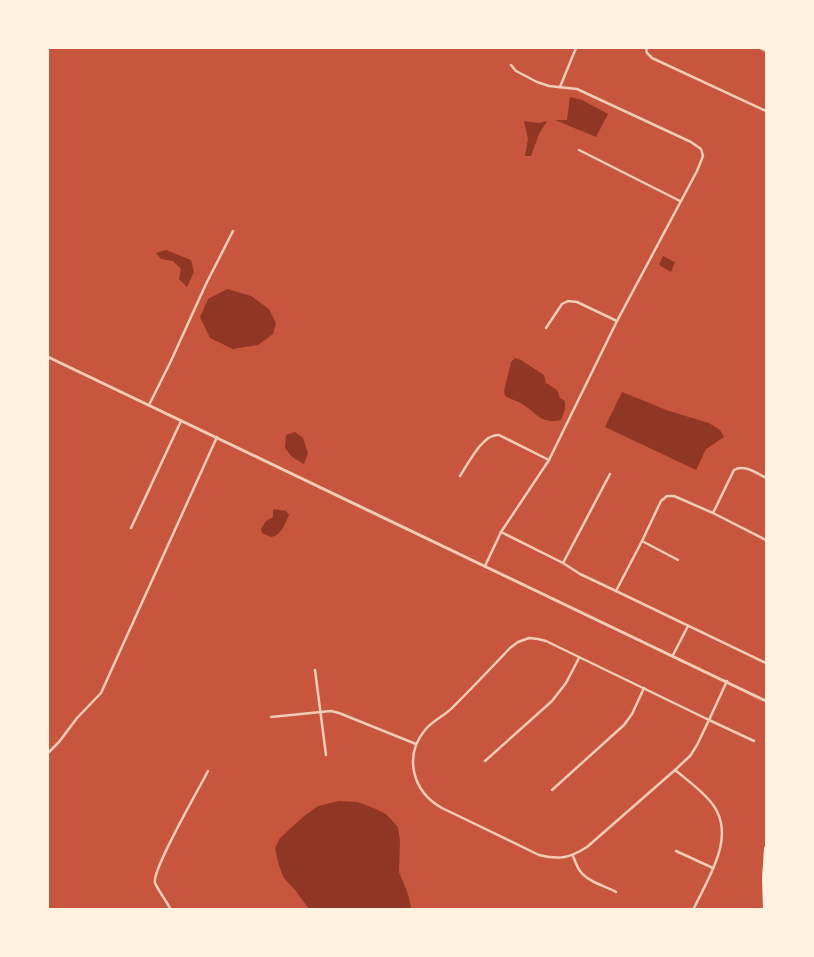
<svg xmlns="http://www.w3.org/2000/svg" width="814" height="957" font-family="Figtree,sans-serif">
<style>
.water{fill:#8f3625}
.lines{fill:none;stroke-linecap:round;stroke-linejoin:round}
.minor{stroke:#f1ccb7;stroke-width:2.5}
.tertiary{stroke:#f1ccb7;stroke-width:3}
.secondary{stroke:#fff3e0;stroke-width:4}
</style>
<rect width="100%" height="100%" fill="#c8553d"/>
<g class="water">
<polygon points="570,97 582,100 608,114 596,137 555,120 567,120"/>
<polygon points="524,121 539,123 547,121 539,134 531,156 525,156 528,139"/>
<polygon points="166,250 191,260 194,272 187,287 179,279 181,269 173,261 161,259 156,253"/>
<polygon points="663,256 675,262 671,272 659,265"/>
<polygon points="227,289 251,296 269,309 276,323 273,334 258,345 233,349 210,338 200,317 208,299"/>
<path d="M515,358L521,360L544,375L546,383L557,390L560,398L565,401V409L561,420C541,424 538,415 524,405C518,401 511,399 505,396L504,391L511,362Z"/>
<polygon points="622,392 669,411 709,423 720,430 724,437 706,449 696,470 605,427"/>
<polygon points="295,432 303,438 308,453 304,464 292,457 285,448 286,435"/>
<path d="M274,509L286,511L289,515C284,525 282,535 271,537L262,533L261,529L266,521L273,517V511Z"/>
<polygon points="339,801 358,802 376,809 386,814 398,827 400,841 399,872 408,894 411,907 410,909 309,909 295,890 284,878 279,866 275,848 280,838 303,817 318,806"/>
</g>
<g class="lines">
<g class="minor">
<polyline points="646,48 647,53 652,58 766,111"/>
<polyline points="760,48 766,51"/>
<polyline points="560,87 576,48"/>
<polyline points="579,150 680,201"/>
<polyline points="546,328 562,304 568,301 577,302 617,321"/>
<polyline points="149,405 170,363 206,284 233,231"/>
<path d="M460,476C468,464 483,433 499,435L549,460"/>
<path d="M713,513L734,470C744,464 757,473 766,478"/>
<polyline points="131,528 181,421"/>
<polyline points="501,532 563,563 580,574 616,591 766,663"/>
<polyline points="642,541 678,560"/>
<polyline points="563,563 610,474"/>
<polyline points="485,566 501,532 549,460 617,321 697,171 703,156 701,149 691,142 577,89 549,86 537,82 516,71 511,65"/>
<polyline points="616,591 642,541 661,501 667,496 674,496 713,513 766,540"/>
<path d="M529,638L538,639L546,641L709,720L697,745L690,756L675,770L587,847C570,858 559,860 539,855L442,808C413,792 403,757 425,730C433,720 445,716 454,706C473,687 492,667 510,648L518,642Z"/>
<polyline points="673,655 688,626"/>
<polyline points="315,670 326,755"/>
<polyline points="727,681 709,720 754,741"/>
<polyline points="271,717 331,711 339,713 416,744"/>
<polyline points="48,753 59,742 77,718 101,693 217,437"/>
<polyline points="485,761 552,701 566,683 579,658"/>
<path d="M675,770C687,780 700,789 710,801C739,834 708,878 693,910"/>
<polyline points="552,790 624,725 632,714 644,688"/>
<polyline points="676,851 713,868"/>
<path d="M573,856C575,861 577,867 580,871C588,882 605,886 616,892"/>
<path d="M171,910C168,904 157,888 155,883C151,871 200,787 208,771"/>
</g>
<polyline class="tertiary" points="48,357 766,701"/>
<polyline class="secondary" points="765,910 764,879 766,848"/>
</g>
<rect width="814" height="957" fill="none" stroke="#fff3e0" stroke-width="98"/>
</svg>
